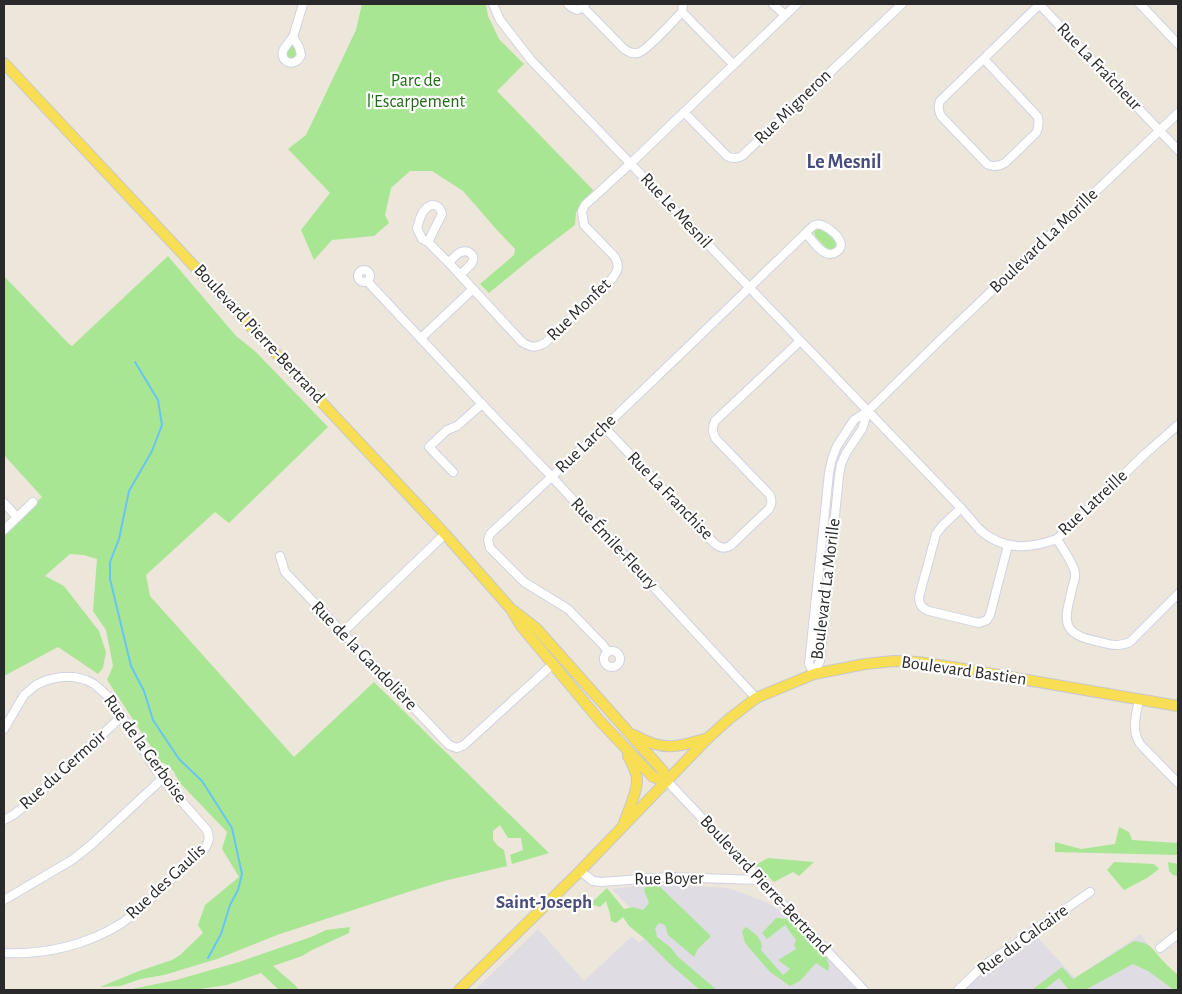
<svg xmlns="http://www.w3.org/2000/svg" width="1182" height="994" font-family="'Alegreya Sans',sans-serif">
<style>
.industrial{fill:#dfdce4}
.green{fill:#a9e694}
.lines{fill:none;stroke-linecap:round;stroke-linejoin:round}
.stream{stroke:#67c4f5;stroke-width:2}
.minor-casing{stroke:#d0d2e3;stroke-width:10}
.major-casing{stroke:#c8c8c8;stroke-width:12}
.minor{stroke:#fff;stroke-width:8}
.major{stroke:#f8de54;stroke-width:10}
.labels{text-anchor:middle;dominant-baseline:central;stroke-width:4.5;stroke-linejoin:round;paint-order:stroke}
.street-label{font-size:18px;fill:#2a2a2a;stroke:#fff}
.park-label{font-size:18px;fill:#216a16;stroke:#fff}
.neighbourhood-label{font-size:19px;font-weight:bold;fill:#484d7c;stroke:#fff}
.quarter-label{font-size:20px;font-weight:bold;fill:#484d7c;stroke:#fff}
</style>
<rect width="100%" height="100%" fill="#ede6da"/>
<g class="industrial">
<polygon points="649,884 728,888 766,902 791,918 860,990 475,990 538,929 584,981 632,936 639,943 652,931 612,889"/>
<polygon points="1141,934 1162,968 1178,986 1178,990 963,990 985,969 1035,935 1075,978"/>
</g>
<g class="green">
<polygon points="362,4 486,4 488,16 499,39 524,64 497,91 597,194 576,212 575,225 533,257 489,293 480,284 514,255 515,249 496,229 463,191 432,171 410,171 391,188 385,215 389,223 374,236 332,240 314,260 301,230 330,193 288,149 306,135 356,30"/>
<path d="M293,41L298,53L294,60C281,57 288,49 293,41Z"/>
<polygon points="819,228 825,230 837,243 836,246 832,250 828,250 815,236 814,231"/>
<path d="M168,256L236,336L256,352L328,427L229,523L215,512L146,575L150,596L294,757L374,682L549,853L512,864L510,855L523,850L521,838H508L500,825L493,831V840L498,846L504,850L507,866L444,881L408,892L277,935L217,959L164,975L141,979L120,986L100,987L139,971L172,960L180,955L203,933L198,925L205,905L239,877L222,849L227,832L179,782C174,771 172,767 161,762L107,680L113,666L106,630L93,611L97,559L84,555L70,554L45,576L64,586L99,631L106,652L103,668L98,674L58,647L4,676V531L42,497L4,455V276L69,344L72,346Z"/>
<polygon points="1119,827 1129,832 1132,840 1178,843 1178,855 1055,852 1055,842 1081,849 1115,844"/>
<polygon points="768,858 814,862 799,876 793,872 774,882 755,865"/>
<polygon points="1114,862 1154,864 1159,869 1147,878 1124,890 1107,870"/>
<polygon points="1168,862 1178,864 1178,876 1173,875 1169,871"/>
<polygon points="648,882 658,885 711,936 698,949 694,957 668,935 665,925 659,923 655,928 657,937 670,947 678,957 717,990 700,990 671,965 645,939 629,926 623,917 616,923 611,921 610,914 606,901 600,907 590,904 607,888 624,909 633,907 643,910 649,903 644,890"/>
<path d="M776,918L790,919L809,935L825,954L829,965L828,971L816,963L800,981L790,986L770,972L745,943L742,931L746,927C754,933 764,939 761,950L783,975L790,969L778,960L796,949L794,945L796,940L785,925L767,939L762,933Z"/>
<polygon points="350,927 349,933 312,950 302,956 273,966 295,985 299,990 279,990 261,973 227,985 193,990 127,990 176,980 239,962 311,937 326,930"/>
<path d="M1134,941C1152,943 1152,949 1163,961C1168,966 1173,971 1178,975V990H1174L1148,971L1133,964L1085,990H1069L1059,978L1044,990H1032L1062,967L1073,979Z"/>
</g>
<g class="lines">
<polyline class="stream" points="135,362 158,400 162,425 152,451 129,491 119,539 110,562 110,579 131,666 144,691 153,720 179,759 202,781 232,828 242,874 238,890 230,905 221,934 208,958"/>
<defs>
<g id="minor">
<path d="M493,4L500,20L531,60L961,508C967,515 973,522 979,529C1003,551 1029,549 1057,539L1145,454L1178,425"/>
<polyline points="568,4 571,7 577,10 583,7 585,4"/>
<polyline points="683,4 682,12 733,64"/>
<polyline points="773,4 785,15"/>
<polyline points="1039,4 1178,150"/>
<polyline points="1140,4 1178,44"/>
<path d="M583,7L624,49C629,52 632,54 638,53C648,50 674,20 682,12"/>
<path d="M293,37L299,47L301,55C296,68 280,63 283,51C285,46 290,41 293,37Z"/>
<polyline points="293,37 303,4"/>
<path d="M984,59L1038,117C1039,123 1039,128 1036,133L1005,163C999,166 993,168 987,164L941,116C938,110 938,106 940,101L1040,4"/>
<path d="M684,112L727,156C732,159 736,159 742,156L902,4"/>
<path d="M428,242L442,214C439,203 430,202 423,212C420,216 419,223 417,228L422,239L428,242L449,263L522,342C531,348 536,348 545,343L611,280C618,271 620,267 615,257L584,225L582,211L585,205L631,163L797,4"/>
<path d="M449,263C452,259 456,254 461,252C469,249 476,256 472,263C469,267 464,271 460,275"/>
<circle cx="364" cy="276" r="6"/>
<polyline points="367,281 482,404 552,477 756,698"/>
<polyline points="421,338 473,289"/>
<path d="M604,427L715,544C721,548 724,549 730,546L769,509C772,504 772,501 770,495L716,439C712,432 712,428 715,421L800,341"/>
<polyline points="453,472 429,447 447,430 457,426 482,404"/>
<polyline points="4,503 17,517"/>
<path d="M961,508L942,526L936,534L919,597C919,605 922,608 929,611L979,623L987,620L990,615L1008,545"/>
<polyline points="4,530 33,502"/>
<path d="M1057,539C1062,548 1074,564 1075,573C1076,578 1073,584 1072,589C1065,618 1059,634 1096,641C1109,644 1116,648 1130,642L1178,594"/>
<polyline points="280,556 285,572 449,745 457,748 464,745 553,664"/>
<polyline points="342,633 445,534"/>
<circle cx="612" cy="659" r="8"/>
<path d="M608,652L603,645L568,609L524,582L490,548L488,540L490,534C597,436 701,334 806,233C808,231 811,227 815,225C823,222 837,234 840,241C844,250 833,256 826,253C818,250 811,239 806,233"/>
<polyline points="814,674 809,664 829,473 832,459 837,446 854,420 868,411 938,342 1178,113"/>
<polyline points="814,674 820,661 839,476 841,464 846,453 862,429 868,411"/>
<path d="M1139,699C1136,716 1131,729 1140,744L1178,783"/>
<path d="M4,729L24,695L36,685L47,680L61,677H74L86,680L94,684L110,698L162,779L207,830C210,838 209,841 205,848C190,862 175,876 160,890C148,902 136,913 122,923C87,945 45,955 4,953"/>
<polyline points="667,781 864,990"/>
<polyline points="4,820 13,815 31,801 121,717"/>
<polyline points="580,871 593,881 601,882 668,877 760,880"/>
<polyline points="4,900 72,860 91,845 162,779"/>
<polyline points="1160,948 1178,934"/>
<polyline points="958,990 983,966 1090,892"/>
</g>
<g id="major">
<polyline points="4,63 445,534 511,609 521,626 600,721 653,777 667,781"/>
<polyline points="514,611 536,628 663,771 667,781"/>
<path d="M634,735C664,752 677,747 708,738"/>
<path d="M624,823C628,812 638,790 637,779C636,771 632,763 628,756"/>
<polyline points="459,990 580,871 708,738 729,719 756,698 814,674 865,664 894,661 918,662 952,667 1178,706"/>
</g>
</defs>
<use href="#minor" class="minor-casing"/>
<use href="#major" class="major-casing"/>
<use href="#minor" class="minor"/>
<use href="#major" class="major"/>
</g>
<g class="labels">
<g class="street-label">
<text transform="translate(1099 67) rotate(46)">Rue La Fraîcheur</text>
<text transform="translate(793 107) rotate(-44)">Rue Migneron</text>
<text transform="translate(676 211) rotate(47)">Rue Le Mesnil</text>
<text transform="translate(1044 241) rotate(-44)">Boulevard La Morille</text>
<text transform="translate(579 310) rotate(-44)">Rue Monfet</text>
<text transform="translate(259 334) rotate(47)">Boulevard Pierre-Bertrand</text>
<text transform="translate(586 444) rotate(-44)">Rue Larche</text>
<text transform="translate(670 496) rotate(46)">Rue La Franchise</text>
<text transform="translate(1093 503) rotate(-43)">Rue Latreille</text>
<text transform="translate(614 544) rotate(47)">Rue Émile-Fleury</text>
<text transform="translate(826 589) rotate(-83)">Boulevard La Morille</text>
<text transform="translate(364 656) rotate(46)">Rue de la Gandolière</text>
<text transform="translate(964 671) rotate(8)">Boulevard Bastien</text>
<text transform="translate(145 749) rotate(54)">Rue de la Gerboise</text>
<text transform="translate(63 770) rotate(-42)">Rue du Germoir</text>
<text transform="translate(669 879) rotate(-1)">Rue Boyer</text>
<text transform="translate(166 882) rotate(-43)">Rue des Gaulis</text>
<text transform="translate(765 885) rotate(47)">Boulevard Pierre-Bertrand</text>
<text transform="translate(1023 940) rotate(-36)">Rue du Calcaire</text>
</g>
<g class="park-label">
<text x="416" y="81">Parc de<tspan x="416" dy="21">l'Escarpement</tspan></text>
</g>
<g class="neighbourhood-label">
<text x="544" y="902">Saint-Joseph</text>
</g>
<g class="quarter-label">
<text x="844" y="162">Le Mesnil</text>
</g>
</g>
<rect width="1182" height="994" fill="none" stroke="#2a2a2a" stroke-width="10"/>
</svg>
